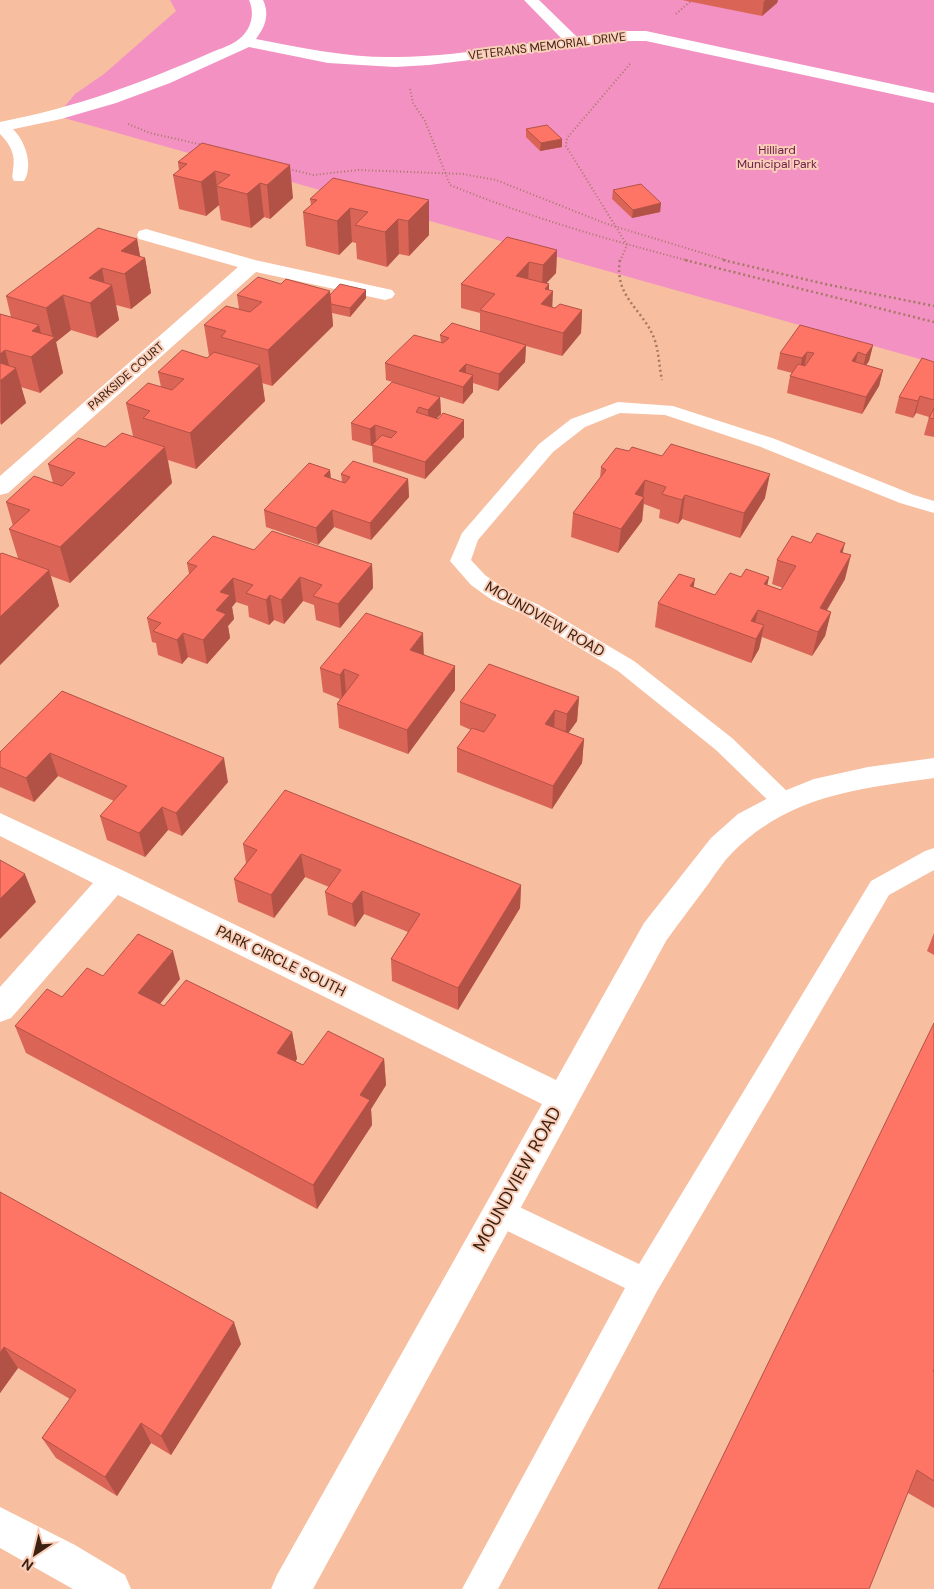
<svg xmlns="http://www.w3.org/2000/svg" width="934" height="1589" font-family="'DM Sans',sans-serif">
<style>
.green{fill:#f391c3}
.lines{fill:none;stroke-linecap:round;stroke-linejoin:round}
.path-far1{stroke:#a57962;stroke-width:2;stroke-dasharray:1 2.5;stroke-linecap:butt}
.path{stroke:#a57962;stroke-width:2.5;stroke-dasharray:2 3;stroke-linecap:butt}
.service{fill:#fff;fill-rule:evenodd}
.minor{fill:#fff;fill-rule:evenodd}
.wall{fill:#da6557}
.shaded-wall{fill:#b25247}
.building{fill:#fe7565;stroke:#b25247}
.labels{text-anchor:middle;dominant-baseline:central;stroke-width:4;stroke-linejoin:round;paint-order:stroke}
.far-street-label{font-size:12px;fill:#3c2112;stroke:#faceb8}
.far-park-label{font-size:12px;fill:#681b48;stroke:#faceb8}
.street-label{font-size:15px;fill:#3c2112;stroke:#faceb8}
.near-street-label{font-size:18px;fill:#3c2112;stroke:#faceb8}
</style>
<rect width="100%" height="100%" fill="#f7bea0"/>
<polygon class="green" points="170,0 934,0 934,363 57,116 75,94 104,74 176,11"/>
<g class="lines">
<g class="path-far1">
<polyline points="676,14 692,0"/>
<path d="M410,89L413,103L425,121L450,185C528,217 609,240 690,261"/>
<polyline points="128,124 150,133 203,145"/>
<polyline points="289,169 313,175 358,170 463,174 496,180 607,224 729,261"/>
<polyline points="620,261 627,245 566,146 567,138 630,64"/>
</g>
<g class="path">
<path d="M620,260C614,297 642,308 654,338C659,351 659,366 662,380"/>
<polyline points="685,260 934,322"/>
<polyline points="723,260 825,284 934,306"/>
</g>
<g class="service">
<path d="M0,123C21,125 36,164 24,181H14C11,176 13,175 13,169C16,155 10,144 0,134Z"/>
<polygon points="618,402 673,406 775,439 914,495 934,501 934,513 900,503 761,447 665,415 620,413 585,427 553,452 478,540 471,560 485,575 506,590 539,605 634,661 732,738 792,796 796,802 792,808 784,811 776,808 716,750 618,671 525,615 492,600 471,585 450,561 462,533 539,444 571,419"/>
<polygon points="934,848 934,870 889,895 656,1293 498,1589 462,1589 625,1288 489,1222 484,1212 489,1202 499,1198 509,1202 639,1264 871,881 925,851"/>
</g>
<g class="minor">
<path d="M249,0H263C270,15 265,27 256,39C303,48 348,58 396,57C451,57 507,46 562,39L524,0H539L577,37L622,31H646L934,93V103L646,41H622L429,65L395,67L328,63L249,47L170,83L116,103L61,119L0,132V122C77,107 139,84 210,53C219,49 227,47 235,42C250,33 256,16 249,0Z"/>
<polygon points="146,229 255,260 392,290 395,294 392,298 385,300 256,272 8,493 0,495 0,476 238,267 139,239 137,235 139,231"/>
<path d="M934,758V778C858,789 789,795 732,853C723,862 716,873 709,883C695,902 680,921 666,941L313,1589H271L277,1575L542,1104L118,895L11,1018L0,1022V987L93,883L0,836V813L124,871L556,1080L644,923L711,838L738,814L774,795L814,779L868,767Z"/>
<polygon points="0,1507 75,1545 125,1575 131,1589 73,1589 0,1548"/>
</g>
</g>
<g class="wall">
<polygon points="682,0 778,0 777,3 762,16"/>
<polygon points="526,129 562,147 540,151 526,137"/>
<polygon points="202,143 293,198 270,219 264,217 251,228 221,220 219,205 206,216 179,209 173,175 179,171 178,162"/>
<polygon points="613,190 661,203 660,212 632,218 612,199"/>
<polygon points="310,199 429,200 429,235 409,256 399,254 387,267 357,259 356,243 352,242 339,255 306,246 303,212 311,205"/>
<polygon points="137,239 140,257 145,258 151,293 131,309 116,305 119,320 97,338 71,330 56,342 63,373 40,393 21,387 26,403 0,424 0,314 11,317 6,296"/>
<polygon points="557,250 556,273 546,283 549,284 549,290 552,308 555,308 582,310 581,333 562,356 526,346 525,362 498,391 473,383 473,392 463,404 386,380 385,363 441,343 440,335 480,331 480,313 461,308 461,284"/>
<polygon points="281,284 330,291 330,295 366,290 366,298 350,317 332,313 333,326 272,386 262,383 265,401 196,469 168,460 172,483 70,583 51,576 59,606 0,665 0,554 18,558 9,529 13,526 6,502 53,483 48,464 105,447 133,436 126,403 161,387 158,372 207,358 209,356 204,325 239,309 237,295"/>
<polygon points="873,345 869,361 866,365 883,370 879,386 862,414 787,393 790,376 792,373 777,369 780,353"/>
<polygon points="934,362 934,437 924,435 929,417 916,413 913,418 895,413 899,397"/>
<polygon points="440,397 441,414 437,418 464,437 425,479 373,462 372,446 371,446 352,440 351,423"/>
<polygon points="601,467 765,498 740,538 682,519 678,524 659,518 660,510 644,504 642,521 618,553 571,537 573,513 600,479"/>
<polygon points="341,474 408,479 409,497 371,540 334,527 318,545 266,527 264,510 331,478 342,482"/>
<polygon points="254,550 372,564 373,588 340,628 316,620 314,605 303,601 284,624 274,620 269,625 249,617 248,606 236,602 232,607 234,619 228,626 230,638 207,664 188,657 182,664 158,655 156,643 152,642 147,618 189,574 187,563"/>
<polygon points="843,553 845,579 827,610 831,612 825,636 812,656 762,637 759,649 751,663 655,627 658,603 694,587 715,595 741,577 769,577 767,585 781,590 783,588 772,584 777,560"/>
<polygon points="424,654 455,690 408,754 339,728 337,704 340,699 323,692 320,668"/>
<polygon points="62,691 228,782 182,836 168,830 145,857 107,840 100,816 114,801 58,776 34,802 0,787 0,752"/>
<polygon points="579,697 577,721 568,733 584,739 582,763 552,809 457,772 457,748 471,730 460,725 460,702"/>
<polygon points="243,844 521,885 520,908 458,1010 392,981 391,959 408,932 364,914 355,927 328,915 325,892 329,887 305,877 274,918 238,902 234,879 246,863"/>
<polygon points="934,933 934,955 927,951"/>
<polygon points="103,976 180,979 160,1004 164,1006 292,1032 297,1059 295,1061 303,1065 384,1059 386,1085 371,1109 372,1125 317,1209 26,1053 15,1026 62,997"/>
<polygon points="0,1192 241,1344 171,1455 151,1443 117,1496 56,1458 42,1438 70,1399 18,1368 0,1393"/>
<polygon points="933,1371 934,1372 934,1508 908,1493"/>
</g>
<g class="shaded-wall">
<polygon points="766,0 778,0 777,3 762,16 764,1"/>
<polygon points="562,139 562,147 540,151 541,143"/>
<polygon points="290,165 293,198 270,219 267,185"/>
<polygon points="215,171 219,205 206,216 201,182"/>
<polygon points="260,183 264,217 251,228 247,194"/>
<polygon points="429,200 429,235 409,256 408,221"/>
<polygon points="661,203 660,212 632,218 633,210"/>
<polygon points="350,208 352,242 339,255 337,221"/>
<polygon points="398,219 399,254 387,267 385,232"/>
<polygon points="137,239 141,261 145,258 151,293 131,309 121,251"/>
<polygon points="557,250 556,273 542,288 543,265"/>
<polygon points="529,262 528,285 516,276"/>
<polygon points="102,268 106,290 112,285 119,320 97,338 90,303 89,278"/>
<polygon points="549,284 549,296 553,291 552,314 541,304 545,289"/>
<polygon points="366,290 366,298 350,317 350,308"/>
<polygon points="330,291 333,326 272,386 268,350"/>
<polygon points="63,295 71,330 56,342 63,373 40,393 31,357 32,331 39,325 44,346 53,339 46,308"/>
<polygon points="582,310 581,333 562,356 563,333"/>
<polygon points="526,345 525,362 498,391 499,374"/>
<polygon points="873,345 869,361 862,371 866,355"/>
<polygon points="5,350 11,372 16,368 26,403 1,425 0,354"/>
<polygon points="807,352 804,368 799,375 802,358"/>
<polygon points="858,352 854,369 852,361"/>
<polygon points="466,364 466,381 459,371"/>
<polygon points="260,365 265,401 196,469 190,433"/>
<polygon points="883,370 879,386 862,414 866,397"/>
<polygon points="473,375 473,392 463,404 463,387"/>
<polygon points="920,396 916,413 913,418 918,401"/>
<polygon points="440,397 441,414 428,427 428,410"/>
<polygon points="464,420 464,437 425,479 425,462"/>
<polygon points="375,425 376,442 372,445 371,446 370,429"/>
<polygon points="165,447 172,483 70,583 60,547"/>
<polygon points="330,470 332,487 324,476"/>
<polygon points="770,474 765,498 740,538 744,513"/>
<polygon points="408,479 409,497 371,540 370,523"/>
<polygon points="645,480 643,499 644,497 642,521 618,553 621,529 635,494"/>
<polygon points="685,495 682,519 678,524 682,500"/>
<polygon points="332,510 334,527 318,545 316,528"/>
<polygon points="845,543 839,567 840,552"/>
<polygon points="851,555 845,579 815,630 820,608"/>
<polygon points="372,564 373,588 340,628 338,604"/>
<polygon points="49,570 59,606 0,665 0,617"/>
<polygon points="300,577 303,601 284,624 281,600"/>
<polygon points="769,577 764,601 764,584"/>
<polygon points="233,578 236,602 232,607 234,619 228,626 230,638 207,664 203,640 220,592"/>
<polygon points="695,579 691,603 690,586"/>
<polygon points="270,595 274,620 269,625 266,600"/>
<polygon points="758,610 753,634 751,621"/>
<polygon points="831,612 825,636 812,656 818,632"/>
<polygon points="764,625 759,649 751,663 756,639"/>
<polygon points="183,633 188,657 182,664 177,640"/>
<polygon points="423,633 424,658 410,650"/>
<polygon points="455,666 455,690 408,754 407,730"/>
<polygon points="344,669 346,693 342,699 340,675"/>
<polygon points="579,697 577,721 565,738 567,714"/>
<polygon points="555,710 554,733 545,724"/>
<polygon points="584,739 582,763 552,809 553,786"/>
<polygon points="50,753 58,776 34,802 26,778"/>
<polygon points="224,758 228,782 182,836 176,813"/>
<polygon points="162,807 168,830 145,857 139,833"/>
<polygon points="301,854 305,877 274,918 271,895"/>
<polygon points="25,874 36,902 0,939 0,899"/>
<polygon points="521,885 520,908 458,1010 458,988"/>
<polygon points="362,891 364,914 355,927 352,904"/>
<polygon points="173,951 180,979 147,1020 138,993"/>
<polygon points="292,1032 297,1059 282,1079 277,1053"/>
<polygon points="384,1059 386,1085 371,1109 372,1125 317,1209 313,1185 360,1095"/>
<polygon points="234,1322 241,1344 171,1455 161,1436"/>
<polygon points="4,1347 18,1368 0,1393 0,1353"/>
<polygon points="141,1423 151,1443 117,1496 105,1477"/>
</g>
<g class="building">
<polygon points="547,125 562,139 541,143 526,129"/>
<polygon points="202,143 290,165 267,185 260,183 247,194 216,186 230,175 215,171 201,182 173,175 187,164 178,162"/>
<polygon points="333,178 429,200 408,221 398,219 385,232 355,225 368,212 350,208 337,221 303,212 317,200 310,199"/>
<polygon points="641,184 661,203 633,210 613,190"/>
<polygon points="98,228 137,239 121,251 145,258 124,274 102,268 89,278 112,285 90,303 63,295 46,308 6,296"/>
<polygon points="507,237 557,250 543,265 529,262 516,276 549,284 545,289 553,291 541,304 555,308 560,304 582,310 563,333 480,310 495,294 461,284"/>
<polygon points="258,277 281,284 286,279 330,291 268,350 221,337 226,331 204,325 226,306 250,312 262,302 237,295"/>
<polygon points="340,284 366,290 350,308 331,304 330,295"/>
<polygon points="0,314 39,325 32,331 55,337 31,357 5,350 0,354"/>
<polygon points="452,323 526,345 499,374 466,364 459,371 473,375 463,387 385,363 414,335 443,343 449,338 440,335"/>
<polygon points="800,325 873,345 866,355 858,352 852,361 883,370 866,397 790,376 798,364 805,366 814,353 807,352 802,358 780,353"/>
<polygon points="182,350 207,358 214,352 260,365 190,433 143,418 150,411 126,403 148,383 172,390 184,379 158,372"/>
<polygon points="922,358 934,362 934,400 920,396 918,401 899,397"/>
<polygon points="0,363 16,368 0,381"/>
<polygon points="392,382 440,397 428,410 419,407 416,412 438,419 443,413 464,420 425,462 372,445 382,435 391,438 397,432 375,425 370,429 351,423"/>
<polygon points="934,408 934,419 929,418"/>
<polygon points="122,433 165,447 60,547 9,529 30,510 6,502 34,476 62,486 75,473 48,464 78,438 105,447"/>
<polygon points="671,444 770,474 744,513 685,495 682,500 662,494 666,487 645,480 635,494 644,497 621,529 573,513 606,470 601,467 616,448 629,451 632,447 662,456"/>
<polygon points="353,461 408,479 370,523 332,510 316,528 264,510 309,463 330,470 324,476 345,483 350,477 341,474"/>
<polygon points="272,531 372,564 338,604 313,596 322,585 300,577 281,600 270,595 266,600 246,593 253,585 233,578 220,592 230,595 216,610 226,614 203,640 183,633 177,640 153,631 161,623 147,618 197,566 187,563 213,536 254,550"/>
<polygon points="817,533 845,543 840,552 851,555 820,608 831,612 818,632 758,610 751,621 764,625 756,639 658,603 679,574 695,579 690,586 715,595 730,573 741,577 746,569 769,577 764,584 781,590 796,566 777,560 792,536 811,543"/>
<polygon points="2,553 49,570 0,617 0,554"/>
<polygon points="366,613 423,633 410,650 455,666 407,730 337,704 359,675 344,669 340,675 320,668"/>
<polygon points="489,664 579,697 567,714 555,710 545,724 584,739 553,786 457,748 472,728 484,732 496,715 460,702"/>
<polygon points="62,691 224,758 176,813 162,807 139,833 100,816 127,786 50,753 26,778 0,767 0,752"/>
<polygon points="285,790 521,885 458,988 391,959 420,914 362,891 352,904 325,892 341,870 301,854 271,895 234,879 257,850 243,844"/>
<polygon points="0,860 25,874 0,899"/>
<polygon points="138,934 173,951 138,993 164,1006 186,980 292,1032 277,1053 303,1065 328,1031 384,1059 360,1095 370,1100 313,1185 15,1026 47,989 62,997 87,968 103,976"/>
<polygon points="934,1023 934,1369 933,1371 934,1372 934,1481 917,1470 869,1589 658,1589"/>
<polygon points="0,1192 234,1322 161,1436 141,1423 105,1477 42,1438 76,1390 4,1347 0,1353"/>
</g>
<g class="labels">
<g class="far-street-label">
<text transform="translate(547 46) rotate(-7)">VETERANS MEMORIAL DRIVE</text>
<text transform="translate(126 376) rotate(-41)">PARKSIDE COURT</text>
</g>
<g class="far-park-label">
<text x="777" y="150">Hilliard<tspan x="777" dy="14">Municipal Park</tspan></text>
</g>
<g class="street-label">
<text transform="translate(545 619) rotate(30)">MOUNDVIEW ROAD</text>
<text transform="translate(281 961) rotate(26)">PARK CIRCLE SOUTH</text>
</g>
<g class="near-street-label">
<text transform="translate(517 1179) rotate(-61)">MOUNDVIEW ROAD</text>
</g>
</g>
<g transform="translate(35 1554) rotate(215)" stroke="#faceb8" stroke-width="4" paint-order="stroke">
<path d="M0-4L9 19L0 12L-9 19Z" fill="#3c2112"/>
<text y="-8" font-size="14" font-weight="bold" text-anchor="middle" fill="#3c2112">N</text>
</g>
</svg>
